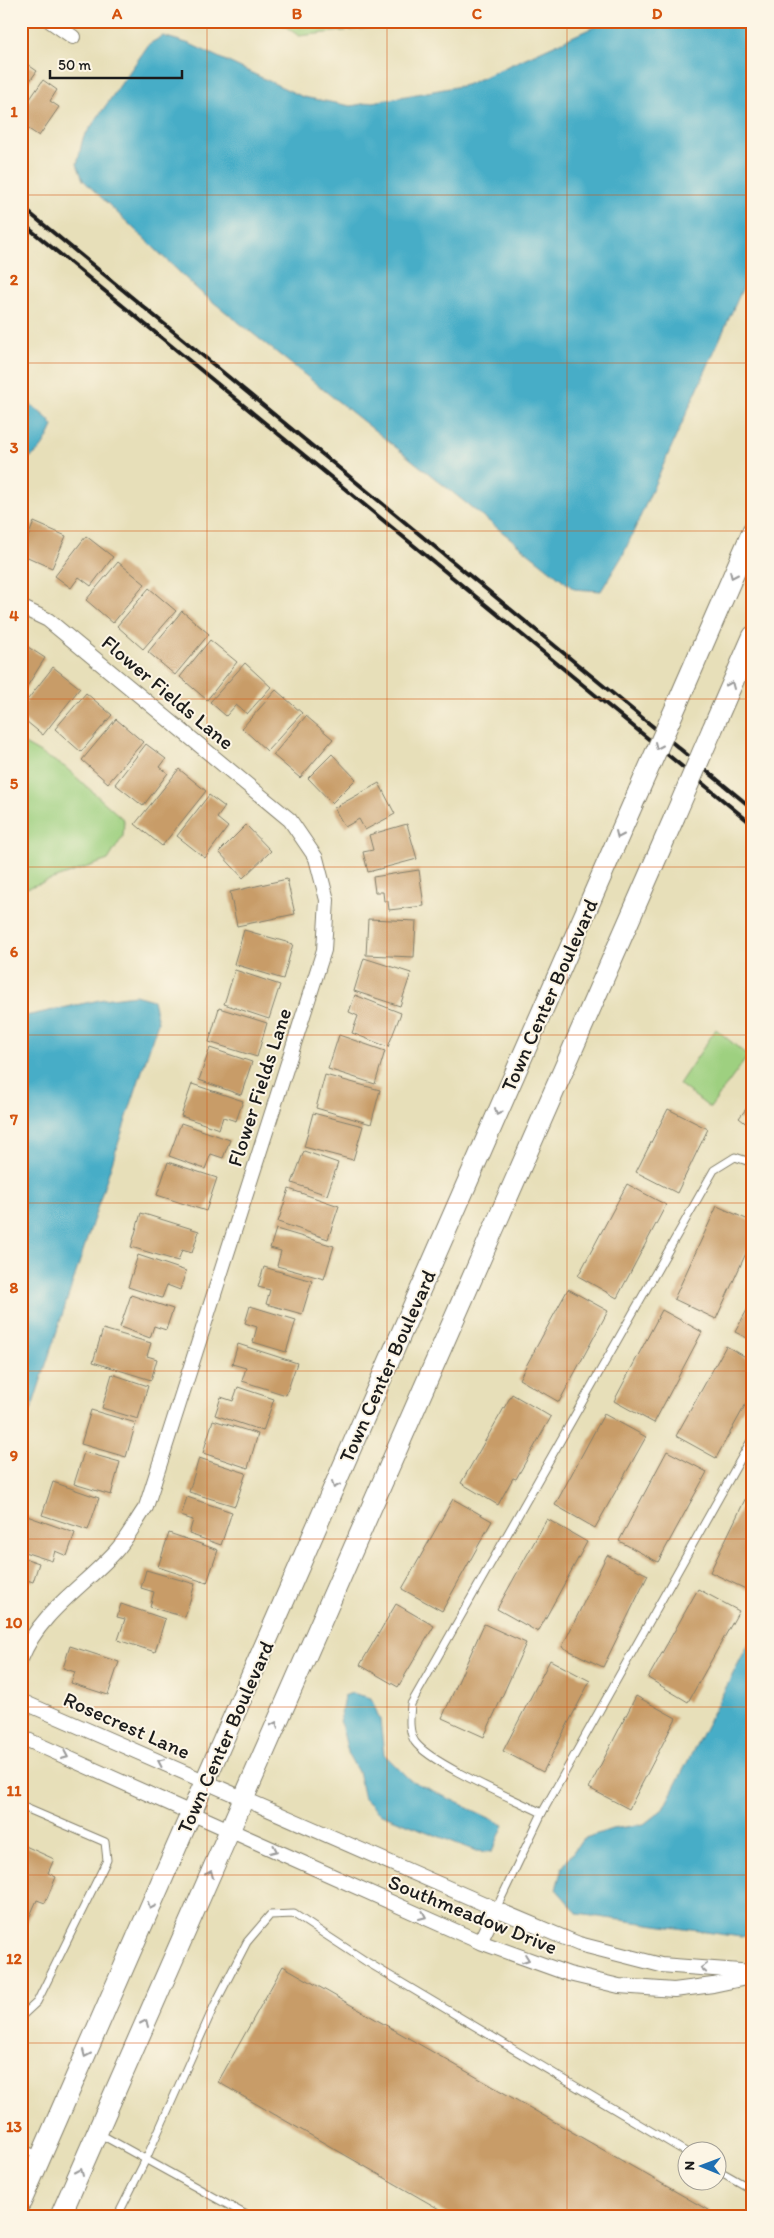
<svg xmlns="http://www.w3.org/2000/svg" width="774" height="2238" font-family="Itim,sans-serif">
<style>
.green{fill:#9ed080;stroke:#5d764e}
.water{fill:#47adc7;stroke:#326472}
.building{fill:#c89c68}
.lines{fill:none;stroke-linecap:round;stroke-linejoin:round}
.lane-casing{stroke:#827e6a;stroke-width:9}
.street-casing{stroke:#827e6a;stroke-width:16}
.secondary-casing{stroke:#827e6a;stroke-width:22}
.lane{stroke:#fff;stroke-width:7}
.street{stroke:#fff;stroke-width:14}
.secondary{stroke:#fff;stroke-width:20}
.rail{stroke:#1c1c1c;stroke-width:4}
.secondary-bridge-casing{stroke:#827e6a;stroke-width:22;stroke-linecap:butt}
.secondary-bridge{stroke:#fff;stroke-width:20}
.oneway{stroke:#999}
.grid{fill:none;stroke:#d4530e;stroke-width:1;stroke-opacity:0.55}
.labels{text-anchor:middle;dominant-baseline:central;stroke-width:4;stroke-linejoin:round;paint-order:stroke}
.street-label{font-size:21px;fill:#1c1c1c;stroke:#fcf5e5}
.neatline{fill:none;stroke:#d4530e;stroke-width:2}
.grid-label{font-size:16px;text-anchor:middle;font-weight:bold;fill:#d4530e}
</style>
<rect width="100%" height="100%" fill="#fcf5e5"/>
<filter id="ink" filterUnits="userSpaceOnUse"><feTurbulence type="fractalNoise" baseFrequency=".02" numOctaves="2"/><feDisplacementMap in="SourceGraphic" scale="10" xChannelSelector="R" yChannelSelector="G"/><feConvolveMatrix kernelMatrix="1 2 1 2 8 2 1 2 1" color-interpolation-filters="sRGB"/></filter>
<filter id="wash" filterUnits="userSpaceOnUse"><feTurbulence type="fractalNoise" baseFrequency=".0096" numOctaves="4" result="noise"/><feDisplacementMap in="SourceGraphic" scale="20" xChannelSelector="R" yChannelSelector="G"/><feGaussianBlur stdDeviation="1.12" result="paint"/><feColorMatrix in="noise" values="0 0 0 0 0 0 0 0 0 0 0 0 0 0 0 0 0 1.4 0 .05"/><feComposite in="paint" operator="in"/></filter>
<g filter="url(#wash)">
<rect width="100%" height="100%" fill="#e7dfb9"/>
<g class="green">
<polygon points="277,21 410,21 397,25 299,36"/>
<polygon points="21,742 65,767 124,820 123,836 108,860 21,890"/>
<polygon points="716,1029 748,1056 710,1108 679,1084"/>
</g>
<g class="water">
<polygon points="607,21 753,21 753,265 623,555 601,591 574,589 198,290 83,180 77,164 83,138 149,44 163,36 190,44 303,97 351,106 466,85"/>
<path d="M21,396L48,419L53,426C46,442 39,457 21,460Z"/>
<polygon points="135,995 153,1000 158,1022 21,1441 21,1017 104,999"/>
<polygon points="753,1635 753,1934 741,1937 578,1914 556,1889 562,1868 582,1839 612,1829 644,1824 663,1809"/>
<polygon points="352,1693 371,1698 380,1720 384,1754 410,1780 504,1825 492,1852 476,1851 379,1813 364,1799 358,1772 349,1756 340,1720 344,1696"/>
</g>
<g id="blocks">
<g class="building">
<polygon points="21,60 37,71 21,93"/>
<polygon points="43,80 57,90 50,101 59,107 39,136 21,124 21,112"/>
<polygon points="34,522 66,536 52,568 21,554"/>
<polygon points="86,536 113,557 91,586 79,577 71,588 55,576"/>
<polygon points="118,562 145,584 113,623 86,600"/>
<polygon points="149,588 176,611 143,649 117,626"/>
<polygon points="182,611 209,634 175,675 148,652"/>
<polygon points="210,640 237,662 207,700 180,677"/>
<polygon points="28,647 45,658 21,696 21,658"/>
<polygon points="245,663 271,687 247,714 236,705 226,716 210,702"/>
<polygon points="53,667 80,688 43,735 21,717 21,708"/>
<polygon points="276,690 302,713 267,751 242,728"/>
<polygon points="86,693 112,715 81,752 55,729"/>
<polygon points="306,716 333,739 300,778 273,755"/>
<polygon points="116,719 143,742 108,783 82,760"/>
<polygon points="146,744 166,759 160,767 168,773 143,806 115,784"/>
<polygon points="332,754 356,779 332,803 308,778"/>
<polygon points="179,769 206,791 162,846 135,824"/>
<polygon points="379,783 395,814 365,830 359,819 345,827 334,808"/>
<polygon points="209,795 225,807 217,818 228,827 205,858 177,836"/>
<polygon points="407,824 417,859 368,872 363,852 373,850 369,835"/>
<polygon points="246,825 271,851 243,878 219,852"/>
<polygon points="419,870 424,906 389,910 388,901 384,901 383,892 375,892 373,877"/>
<polygon points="287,879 295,914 237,926 230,892"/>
<polygon points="368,919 416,921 414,957 366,955"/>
<polygon points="244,930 293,944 283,979 234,964"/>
<polygon points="364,958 411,973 400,1006 354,991"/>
<polygon points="235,970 280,985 269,1019 224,1004"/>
<polygon points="355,995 401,1013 388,1047 352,1033 358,1016 349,1012"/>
<polygon points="219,1008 267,1023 257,1057 209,1042"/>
<polygon points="339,1035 385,1051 375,1084 328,1069"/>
<polygon points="210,1048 252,1062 241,1095 199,1080"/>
<polygon points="325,1075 380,1090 371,1124 316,1108"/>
<polygon points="192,1084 243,1101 236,1121 223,1117 219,1129 181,1116"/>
<polygon points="753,1100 753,1129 739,1118"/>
<polygon points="668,1109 708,1129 677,1193 636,1172"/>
<polygon points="313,1113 363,1126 353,1160 304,1147"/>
<polygon points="181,1123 230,1140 223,1158 211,1154 205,1169 169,1156"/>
<polygon points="304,1151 338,1163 327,1195 292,1183"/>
<polygon points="168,1162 217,1178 206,1211 157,1195"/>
<polygon points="627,1184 666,1205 617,1298 578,1276"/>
<polygon points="289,1189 339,1206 328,1239 278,1222"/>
<polygon points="717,1206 753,1222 753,1238 716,1319 674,1299"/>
<polygon points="141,1213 199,1231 192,1253 182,1250 178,1261 131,1247"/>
<polygon points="276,1229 334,1246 324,1279 277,1266 281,1251 270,1248"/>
<polygon points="138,1255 186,1271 180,1290 167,1285 162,1298 128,1287"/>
<polygon points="264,1267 312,1281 302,1314 266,1304 270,1290 258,1287"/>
<polygon points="568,1289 608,1311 559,1402 519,1379"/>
<polygon points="131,1295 173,1309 166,1330 154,1326 150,1338 120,1327"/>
<polygon points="753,1299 753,1341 735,1332"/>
<polygon points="250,1306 296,1320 286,1352 253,1342 257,1327 245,1323"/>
<polygon points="662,1310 702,1332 654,1423 614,1401"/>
<polygon points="103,1329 151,1343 147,1356 157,1359 151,1380 93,1362"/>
<polygon points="238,1344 297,1363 286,1395 242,1381 246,1368 232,1364"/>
<polygon points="726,1346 753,1361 753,1391 716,1458 676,1436"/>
<polygon points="112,1374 148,1386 138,1419 102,1408"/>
<polygon points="238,1387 274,1399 263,1431 215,1415 221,1397 233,1401"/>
<polygon points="512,1394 551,1417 516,1479 513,1478 498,1505 461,1483"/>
<polygon points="91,1410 136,1423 126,1457 81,1444"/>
<polygon points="604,1414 646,1437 595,1528 555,1505"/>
<polygon points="213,1420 258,1434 248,1468 203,1453"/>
<polygon points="667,1451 707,1472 658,1562 619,1541"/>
<polygon points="84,1452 120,1462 111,1495 74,1484"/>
<polygon points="199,1458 246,1473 235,1506 189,1492"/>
<polygon points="53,1482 99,1498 88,1530 42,1515"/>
<polygon points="753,1483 753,1591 752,1592 710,1572"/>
<polygon points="187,1497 232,1512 221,1545 189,1534 193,1520 181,1516"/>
<polygon points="453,1499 492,1521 442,1611 402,1589"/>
<polygon points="27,1516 75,1533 67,1556 55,1551 52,1561 21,1551 21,1533"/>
<polygon points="547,1519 587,1542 538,1632 497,1609"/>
<polygon points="169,1533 218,1550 207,1583 158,1567"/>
<polygon points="607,1555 648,1575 603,1667 562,1647"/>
<polygon points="21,1557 39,1563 33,1582 21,1578"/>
<polygon points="146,1570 195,1584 185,1617 150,1607 154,1592 141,1588"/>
<polygon points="698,1589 739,1611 688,1702 648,1678"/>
<polygon points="121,1604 165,1619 155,1652 118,1640 125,1619 117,1617"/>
<polygon points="396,1604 434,1626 398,1687 360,1665"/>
<polygon points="484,1624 526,1643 484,1737 442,1718"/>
<polygon points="70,1646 119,1662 108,1695 71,1683 75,1672 63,1668"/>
<polygon points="550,1660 590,1681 543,1772 503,1751"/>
<polygon points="636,1696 676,1718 629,1809 589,1788"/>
<polygon points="21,1844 54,1859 48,1873 56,1877 45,1903 37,1900 21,1936"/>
<polygon points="283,1966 720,2217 453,2217 218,2082"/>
</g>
</g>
</g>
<g filter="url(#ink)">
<use href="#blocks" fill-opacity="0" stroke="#827e6a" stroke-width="1"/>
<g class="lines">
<defs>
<g id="lane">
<polyline points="21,1806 105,1842 107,1860 37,2002 23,2015"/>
<path d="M542,1813C514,1799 431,1764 415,1742C408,1731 410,1716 411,1704L714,1170L735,1157L753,1163"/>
<polyline points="496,1909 542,1813 753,1437"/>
<polyline points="98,2133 250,2217"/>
<polyline points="21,2148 39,2155"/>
<polyline points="716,2169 753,2190"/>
<polyline points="117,2217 146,2159 215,2004 247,1942 270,1915 294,1914 367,1962 686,2152"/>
</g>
<g id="street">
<polyline points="50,21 73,37"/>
<path d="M21,607L48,620L290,820L316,858L327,900L324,950L146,1507C136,1521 127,1539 115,1552C82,1588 40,1612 21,1659"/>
<polyline points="21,1701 496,1909 579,1944 661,1965 753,1972"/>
<polyline points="21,1737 480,1942 569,1974 619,1986 674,1990 713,1985 751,1977"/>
<polyline points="480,1942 496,1909"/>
</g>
<g id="secondary">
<polyline points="678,702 753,530"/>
<polyline points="712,730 753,636"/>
<polyline points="21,2202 639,790"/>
<polyline points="60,2217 674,818"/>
</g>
</defs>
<use href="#lane" class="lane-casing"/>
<use href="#street" class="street-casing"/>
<use href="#secondary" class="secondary-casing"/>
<use href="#lane" class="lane"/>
<use href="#street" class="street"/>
<use href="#secondary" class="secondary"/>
<g class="rail">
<polyline points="21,206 753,809"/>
<polyline points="21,222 753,825"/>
</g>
<defs>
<g id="secondary-bridge">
<polyline points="639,790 678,702"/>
<polyline points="674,818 712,730"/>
</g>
</defs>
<use href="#secondary-bridge" class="secondary-bridge-casing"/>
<use href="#secondary-bridge" class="secondary-bridge"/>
</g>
<defs><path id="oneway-chevron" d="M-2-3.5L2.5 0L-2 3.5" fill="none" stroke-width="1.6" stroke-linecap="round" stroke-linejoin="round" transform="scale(1.25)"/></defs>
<g class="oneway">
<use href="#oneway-chevron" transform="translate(733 575) rotate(114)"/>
<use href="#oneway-chevron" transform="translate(731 685) rotate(-66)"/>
<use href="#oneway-chevron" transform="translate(658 746) rotate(114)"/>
<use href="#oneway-chevron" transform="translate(619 835) rotate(114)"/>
<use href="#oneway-chevron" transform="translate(498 1112) rotate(114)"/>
<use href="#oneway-chevron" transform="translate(335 1485) rotate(114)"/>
<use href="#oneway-chevron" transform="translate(275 1725) rotate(-66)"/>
<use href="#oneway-chevron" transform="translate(65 1756) rotate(24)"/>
<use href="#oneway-chevron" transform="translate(161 1762) rotate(-156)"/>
<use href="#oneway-chevron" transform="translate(274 1850) rotate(24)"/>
<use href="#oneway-chevron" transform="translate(210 1874) rotate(-66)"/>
<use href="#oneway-chevron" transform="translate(151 1906) rotate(114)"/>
<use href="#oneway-chevron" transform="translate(423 1916) rotate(24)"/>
<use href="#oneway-chevron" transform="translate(526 1959) rotate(20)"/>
<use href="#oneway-chevron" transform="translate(704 1968) rotate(-175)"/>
<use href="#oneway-chevron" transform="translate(145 2023) rotate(-66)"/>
<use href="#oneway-chevron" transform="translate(86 2054) rotate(114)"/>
<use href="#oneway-chevron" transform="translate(80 2172) rotate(-66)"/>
</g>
</g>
<path class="grid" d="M207,21V2217M387,21V2217M567,21V2217M21,195H753M21,363H753M21,531H753M21,699H753M21,867H753M21,1035H753M21,1203H753M21,1371H753M21,1539H753M21,1707H753M21,1875H753M21,2043H753"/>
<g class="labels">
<g class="street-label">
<text transform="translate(168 692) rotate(40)">Flower Fields Lane</text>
<text transform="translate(549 995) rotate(-66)">Town Center Boulevard</text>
<text transform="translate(259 1087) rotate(-72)">Flower Fields Lane</text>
<text transform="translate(387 1366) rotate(-66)">Town Center Boulevard</text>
<text transform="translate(127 1725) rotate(24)">Rosecrest Lane</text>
<text transform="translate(225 1737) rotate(-66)">Town Center Boulevard</text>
<text transform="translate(473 1914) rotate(22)">Southmeadow Drive</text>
</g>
</g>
<rect width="774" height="2238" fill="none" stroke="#fcf5e5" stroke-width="55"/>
<g transform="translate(702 2166) rotate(271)"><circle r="24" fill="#fcf5e5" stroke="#a29e95"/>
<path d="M0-4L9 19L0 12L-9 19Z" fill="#1f6fb2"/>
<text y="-8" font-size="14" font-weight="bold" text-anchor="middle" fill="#1c1c1c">N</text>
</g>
<path d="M50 70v8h132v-8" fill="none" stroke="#1c1c1c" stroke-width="2.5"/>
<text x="58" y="70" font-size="15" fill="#1c1c1c" stroke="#fcf5e5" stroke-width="4" paint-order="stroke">50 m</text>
<rect x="28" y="28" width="718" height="2182" class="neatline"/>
<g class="grid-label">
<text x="117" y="19">A</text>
<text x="297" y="19">B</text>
<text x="477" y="19">C</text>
<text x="657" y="19">D</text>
<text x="14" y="117">1</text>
<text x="14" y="285">2</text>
<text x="14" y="453">3</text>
<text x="14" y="621">4</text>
<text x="14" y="789">5</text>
<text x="14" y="957">6</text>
<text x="14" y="1125">7</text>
<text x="14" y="1293">8</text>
<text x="14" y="1461">9</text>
<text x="14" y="1628">10</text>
<text x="14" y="1796">11</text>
<text x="14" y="1964">12</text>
<text x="14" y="2132">13</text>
</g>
</svg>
